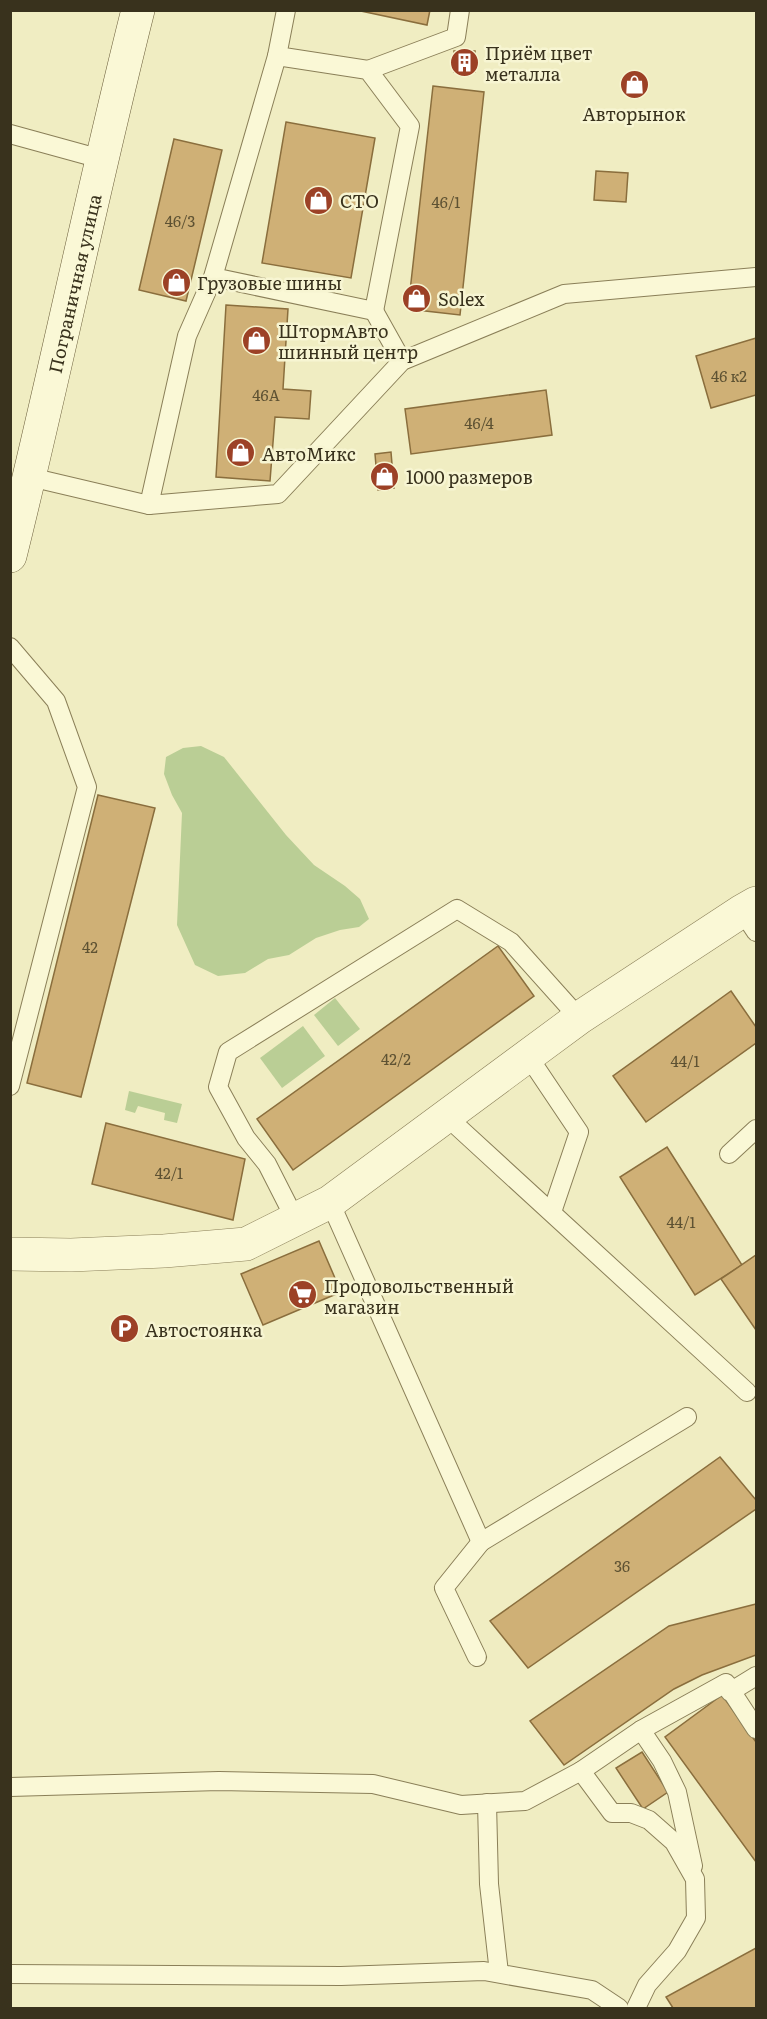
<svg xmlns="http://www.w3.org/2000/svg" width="767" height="2019" font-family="Literata,serif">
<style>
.green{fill:#bace95}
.building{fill:#cfb076;stroke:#8a6e3d;stroke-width:1.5}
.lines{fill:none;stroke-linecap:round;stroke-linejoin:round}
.lane-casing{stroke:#8a7f58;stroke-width:20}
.street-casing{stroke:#8a7f58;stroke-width:34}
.secondary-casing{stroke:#6c5f3c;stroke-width:34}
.lane{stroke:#faf8d6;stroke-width:18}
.street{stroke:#faf8d6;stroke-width:33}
.secondary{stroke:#faf8d6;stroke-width:33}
.labels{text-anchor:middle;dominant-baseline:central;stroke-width:5;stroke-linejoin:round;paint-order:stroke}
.number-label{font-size:15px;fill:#5e5233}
.poi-label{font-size:18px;fill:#39321d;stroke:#f7f5d2;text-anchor:start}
.street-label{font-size:18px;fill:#39321d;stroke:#f7f5d2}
</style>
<rect width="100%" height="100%" fill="#f0edc2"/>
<g class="green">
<polygon points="201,746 224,757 286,835 314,865 345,886 360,899 369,919 359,927 340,930 316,938 289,955 268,959 245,973 218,976 195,965 177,925 182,813 172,795 164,774 166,757 183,748"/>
<polygon points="335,998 360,1029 338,1046 314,1015"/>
<polygon points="303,1026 325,1056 282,1088 260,1058"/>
<polygon points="129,1091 182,1104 177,1123 164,1120 165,1113 138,1106 135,1113 125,1110"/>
</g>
<g class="building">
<polygon points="356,10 430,10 427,25"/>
<rect x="454" y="51" width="21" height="21"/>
<polygon points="433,86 484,92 460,315 408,309"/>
<polygon points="286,122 375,138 351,278 262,263"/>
<polygon points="174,139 222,150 186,301 139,290"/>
<polygon points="596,171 628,173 626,202 594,200"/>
<polygon points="226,305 288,309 283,389 311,391 309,419 275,417 270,481 216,477"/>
<polygon points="756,338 756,395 711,408 696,356"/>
<polygon points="546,390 552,435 411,454 405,409"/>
<polygon points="391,452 394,488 378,490 375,454"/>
<polygon points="98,795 155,808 81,1097 27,1083"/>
<polygon points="498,946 534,996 293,1170 257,1119"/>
<polygon points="731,991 756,1027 756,1043 646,1122 613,1076"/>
<polygon points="106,1123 245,1159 233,1220 92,1184"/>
<polygon points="667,1147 742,1265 695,1295 620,1177"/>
<polygon points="319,1241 341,1292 263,1325 241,1274"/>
<polygon points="756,1255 756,1330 721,1279"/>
<polygon points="720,1457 756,1500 756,1509 528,1668 490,1621"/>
<polygon points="756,1604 756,1655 702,1675 674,1689 564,1765 530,1721 669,1626"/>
<polygon points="722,1695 756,1742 756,1862 665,1737"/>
<polygon points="642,1752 668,1792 643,1809 616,1768"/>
<polygon points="756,1948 756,2008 673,2008 666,1997"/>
</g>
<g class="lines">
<defs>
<g id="lane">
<polyline points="368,70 456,37 460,10"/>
<polyline points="10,134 101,159"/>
<polyline points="213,277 374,311 410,126 368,70 277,56 286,10"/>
<polyline points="374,311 402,361"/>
<polyline points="30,477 149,505 278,494 402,361 564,294 756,277"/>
<polyline points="149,505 187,336 213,277 277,56"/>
<polyline points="10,647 56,701 87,787 10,1086"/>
<polyline points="742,911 756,932"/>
<polyline points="528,1056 579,1132 552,1212"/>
<polyline points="446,1116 747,1392"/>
<polyline points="729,1154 756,1129"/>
<polyline points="330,1202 481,1542 687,1417"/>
<polyline points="295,1219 267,1164 246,1138 218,1087 228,1052 457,909 511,942 579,1018"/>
<polyline points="477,1657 444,1588 481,1542"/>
<polyline points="730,1692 756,1676"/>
<polyline points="641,1730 662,1761 677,1792 693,1866"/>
<polyline points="10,1787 219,1781 373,1784 461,1805 525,1801 581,1771"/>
<polyline points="487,1803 489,1884 499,1973"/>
<polyline points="10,1974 341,1976 484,1971 592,1990 619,2008"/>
<polyline points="636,2008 647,1985 677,1951 696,1918 695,1879 674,1842 649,1820 631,1813 612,1813 581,1771 641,1730 726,1683 756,1729"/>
</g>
<polyline id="street" points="10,1254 71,1255 164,1251 246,1244 330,1202 579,1018 742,911 756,903"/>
<g id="secondary">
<path id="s1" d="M10,556C55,375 92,192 138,10"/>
</g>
</defs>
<use href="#lane" class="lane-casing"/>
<use href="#street" class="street-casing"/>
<use href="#secondary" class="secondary-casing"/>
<use href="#lane" class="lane"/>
<use href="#street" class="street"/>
<use href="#secondary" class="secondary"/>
</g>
<defs>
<symbol id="building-disc" viewBox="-11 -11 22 22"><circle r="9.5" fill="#9c4126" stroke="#f7f5d2"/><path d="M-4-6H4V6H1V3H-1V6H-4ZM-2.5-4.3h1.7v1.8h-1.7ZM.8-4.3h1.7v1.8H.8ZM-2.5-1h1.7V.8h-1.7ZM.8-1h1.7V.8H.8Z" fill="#fff"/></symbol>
<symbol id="shop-disc" viewBox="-11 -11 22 22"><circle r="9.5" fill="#9c4126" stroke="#f7f5d2"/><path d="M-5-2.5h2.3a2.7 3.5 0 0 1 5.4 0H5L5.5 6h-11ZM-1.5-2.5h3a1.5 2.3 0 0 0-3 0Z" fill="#fff"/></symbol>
<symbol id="supermarket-disc" viewBox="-11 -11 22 22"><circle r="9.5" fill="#9c4126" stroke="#f7f5d2"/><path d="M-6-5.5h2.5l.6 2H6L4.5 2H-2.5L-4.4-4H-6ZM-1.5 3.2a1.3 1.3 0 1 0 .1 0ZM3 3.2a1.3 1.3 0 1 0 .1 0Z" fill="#fff"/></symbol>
<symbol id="parking-disc" viewBox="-11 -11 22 22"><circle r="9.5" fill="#9c4126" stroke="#f7f5d2"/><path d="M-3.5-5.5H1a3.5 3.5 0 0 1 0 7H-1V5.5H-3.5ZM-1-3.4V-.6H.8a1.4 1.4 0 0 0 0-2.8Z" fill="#fff"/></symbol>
</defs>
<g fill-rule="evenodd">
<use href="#building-disc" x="448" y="46" width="33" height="33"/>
<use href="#shop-disc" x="618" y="68" width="33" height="33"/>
<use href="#shop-disc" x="302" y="184" width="33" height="33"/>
<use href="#shop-disc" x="160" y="266" width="33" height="33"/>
<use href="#shop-disc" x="400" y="282" width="33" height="33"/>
<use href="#shop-disc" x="240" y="324" width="33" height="33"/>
<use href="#shop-disc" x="224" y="436" width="33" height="33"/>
<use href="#shop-disc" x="368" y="460" width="33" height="33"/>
<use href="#supermarket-disc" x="286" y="1278" width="33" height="33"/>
<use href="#parking-disc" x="108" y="1312" width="33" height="33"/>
</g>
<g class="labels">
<g class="number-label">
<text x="446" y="201">46/1</text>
<text x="180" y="220">46/3</text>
<text x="729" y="375">46 к2</text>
<text x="266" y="394">46А</text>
<text x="479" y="422">46/4</text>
<text x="90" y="946">42</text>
<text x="396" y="1058">42/2</text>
<text x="685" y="1060">44/1</text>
<text x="169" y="1172">42/1</text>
<text x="681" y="1221">44/1</text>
<text x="622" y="1565">36</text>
</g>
<g class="poi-label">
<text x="485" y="52">Приём цвет<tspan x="485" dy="21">металла</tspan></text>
<text x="634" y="113" text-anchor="middle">Авторынок</text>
<text x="340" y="200">СТО</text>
<text x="197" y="282">Грузовые шины</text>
<text x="438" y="298">Solex</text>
<text x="278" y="330">ШтормАвто<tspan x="278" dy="21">шинный центр</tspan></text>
<text x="262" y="453">АвтоМикс</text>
<text x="406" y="476">1000 размеров</text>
<text x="324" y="1285">Продовольственный<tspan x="324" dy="21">магазин</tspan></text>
<text x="145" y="1329">Автостоянка</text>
</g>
<g class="street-label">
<text stroke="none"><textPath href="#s1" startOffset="280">Пограничная улица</textPath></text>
</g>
</g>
<rect width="767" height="2019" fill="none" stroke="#39321d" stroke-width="24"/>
</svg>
